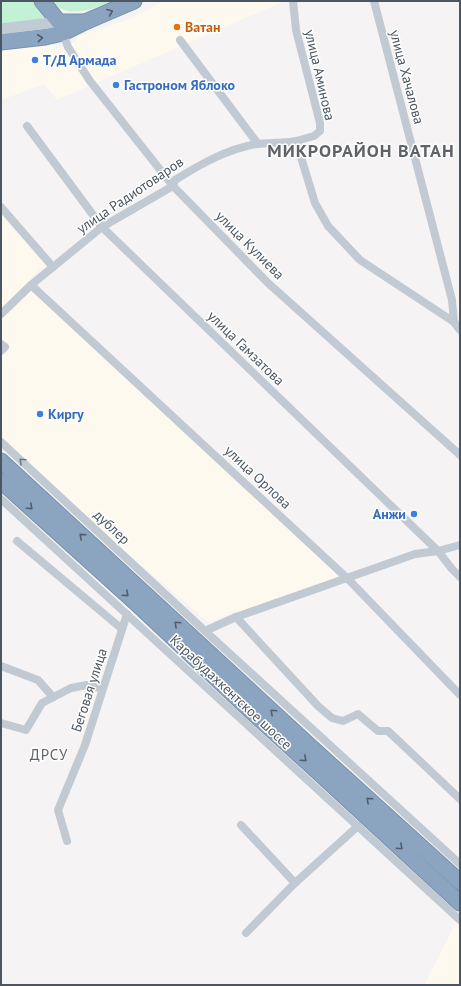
<svg xmlns="http://www.w3.org/2000/svg" width="461" height="986" font-family="'PT Sans',sans-serif">
<style>
.commercial{fill:#fdf9ef}
.green{fill:#c3f1d5}
.lines{fill:none;stroke-linecap:round;stroke-linejoin:round}
.highway-casing{stroke:#7690ad;stroke-width:17}
.street{stroke:#c1cad2;stroke-width:8}
.secondary{stroke:#c1cbd6;stroke-width:11}
.highway{stroke:#8ba5c1;stroke-width:15}
.oneway{stroke:#505e6b}
.oneway2{stroke:#6e7983}
.food-dot{fill:#e8710a;stroke:#fff;stroke-width:1.5}
.shop-dot{fill:#3f7fe0;stroke:#fff;stroke-width:1.5}
.labels{text-anchor:middle;dominant-baseline:central;stroke-width:3;stroke-linejoin:round;paint-order:stroke}
.food-label{font-size:14px;font-weight:bold;fill:#c56008;stroke:#fff;text-anchor:start}
.shop-label{font-size:14px;font-weight:bold;fill:#366cbe;stroke:#fff;text-anchor:start}
.street-label{font-size:14px;fill:#4a5661;stroke:#fff}
.neighbourhood-label{font-size:15px;letter-spacing:1px;fill:#5f6368;stroke:#fff}
.district-label{font-size:18px;font-weight:bold;letter-spacing:1px;fill:#5f6368;stroke:#fff}
</style>
<rect width="100%" height="100%" fill="#f5f3f3"/>
<g class="commercial">
<polygon points="164,1 285,1 57,100 44,84 1,100 1,45 49,42 57,49 75,43 78,36 129,19"/>
<polygon points="1,215 45,265 30,279 340,577 208,622 1,446"/>
<polygon points="460,914 460,985 424,985"/>
</g>
<g class="green">
<polygon points="1,1 36,1 48,18 1,24"/>
<path d="M53,1H112C98,7 77,16 62,9C59,8 55,4 53,1Z"/>
</g>
<g class="lines">
<defs>
<g id="highway">
<polyline points="42,1 59,22 83,22"/>
<polyline points="1,42 45,37 63,33 85,22 134,1"/>
<polyline points="1,461 312,748 460,882"/>
<polyline points="1,481 136,603 252,712 317,771 460,903"/>
</g>
</defs>
<use href="#highway" class="highway-casing"/>
<g class="street">
<polyline points="293,1 296,30 320,123 320,131 314,136 296,141 315,203 328,226 360,260 454,322 460,330"/>
<polyline points="374,1 452,300 454,322"/>
<polyline points="62,31 68,47 90,81 173,186 268,283 460,455"/>
<polyline points="180,40 258,144"/>
<polyline points="27,126 102,227 438,551 452,569 460,577"/>
<polyline points="1,207 53,267"/>
<polyline points="31,285 348,579 460,695"/>
<path d="M1,314L31,285L102,227L173,186L175,180C201,164 225,150 256,144C269,142 283,144 296,141"/>
<polyline points="1,344 5,347 1,351"/>
<polyline points="1,442 205,631 460,864"/>
<polyline points="1,499 460,920"/>
<polyline points="17,541 122,629"/>
<polyline points="236,617 318,706 332,718 343,721 358,714 378,731 388,731 460,799"/>
<polyline points="205,631 236,617 415,554 438,551 460,545"/>
<polyline points="1,666 38,680 53,697"/>
<polyline points="1,723 26,730 42,703 71,688 87,685 102,689"/>
<polyline points="241,825 295,883"/>
<polyline points="67,841 58,810 85,745 127,614"/>
<polyline points="246,933 295,883 358,826"/>
</g>
<polyline class="secondary" points="1,29 59,22"/>
<use href="#highway" class="highway"/>
</g>
<defs><path id="oneway-chevron" d="M-2-3.5L2.5 0L-2 3.5" fill="none" stroke-width="1.6" stroke-linecap="round" stroke-linejoin="round"/></defs>
<g class="oneway">
<use href="#oneway-chevron" transform="translate(110 12) rotate(-22)"/>
<use href="#oneway-chevron" transform="translate(40 38) rotate(-6)"/>
<use href="#oneway-chevron" transform="translate(30 507) rotate(42)"/>
<use href="#oneway-chevron" transform="translate(82 536) rotate(-138)"/>
<use href="#oneway-chevron" transform="translate(126 594) rotate(42)"/>
<use href="#oneway-chevron" transform="translate(177 624) rotate(-137)"/>
<use href="#oneway-chevron" transform="translate(273 712) rotate(-137)"/>
<use href="#oneway-chevron" transform="translate(304 759) rotate(42)"/>
<use href="#oneway-chevron" transform="translate(369 800) rotate(-138)"/>
<use href="#oneway-chevron" transform="translate(400 847) rotate(43)"/>
</g>
<use class="oneway2" href="#oneway-chevron" transform="translate(22 461) rotate(-137)"/>
<circle class="food-dot" cx="177" cy="27" r="4"/>
<g class="shop-dot">
<circle cx="35" cy="60" r="4"/>
<circle cx="116" cy="85" r="4"/>
<circle cx="40" cy="414" r="4"/>
<circle cx="414" cy="514" r="4"/>
</g>
<g class="labels">
<g class="food-label">
<text x="185" y="27">Ватан</text>
</g>
<g class="shop-label">
<text x="43" y="60">Т/Д Армада</text>
<text x="124" y="85">Гастроном Яблоко</text>
<text x="48" y="414">Киргу</text>
<text x="406" y="514" text-anchor="end">Анжи</text>
</g>
<g class="street-label">
<text transform="translate(320 75) rotate(77)">улица Аминова</text>
<text transform="translate(407 77) rotate(75)">улица Хачалова</text>
<text transform="translate(130 195) rotate(-34)">улица Радиотоваров</text>
<text transform="translate(250 245) rotate(45)">улица Кулиева</text>
<text transform="translate(246 348) rotate(44)">улица Гамзатова</text>
<text transform="translate(258 477) rotate(43)">улица Орлова</text>
<text transform="translate(112 527) rotate(43)">дублер</text>
<text transform="translate(89 690) rotate(-72)">Беговая улица</text>
<text transform="translate(231 692) rotate(43)">Карабудахкентское шоссе</text>
</g>
<g class="neighbourhood-label">
<text x="49" y="754">ДРСУ</text>
</g>
<g class="district-label">
<text x="361" y="150">МИКРОРАЙОН ВАТАН</text>
</g>
</g>
<rect width="461" height="986" fill="none" stroke="#4a5661" stroke-width="4"/>
</svg>
